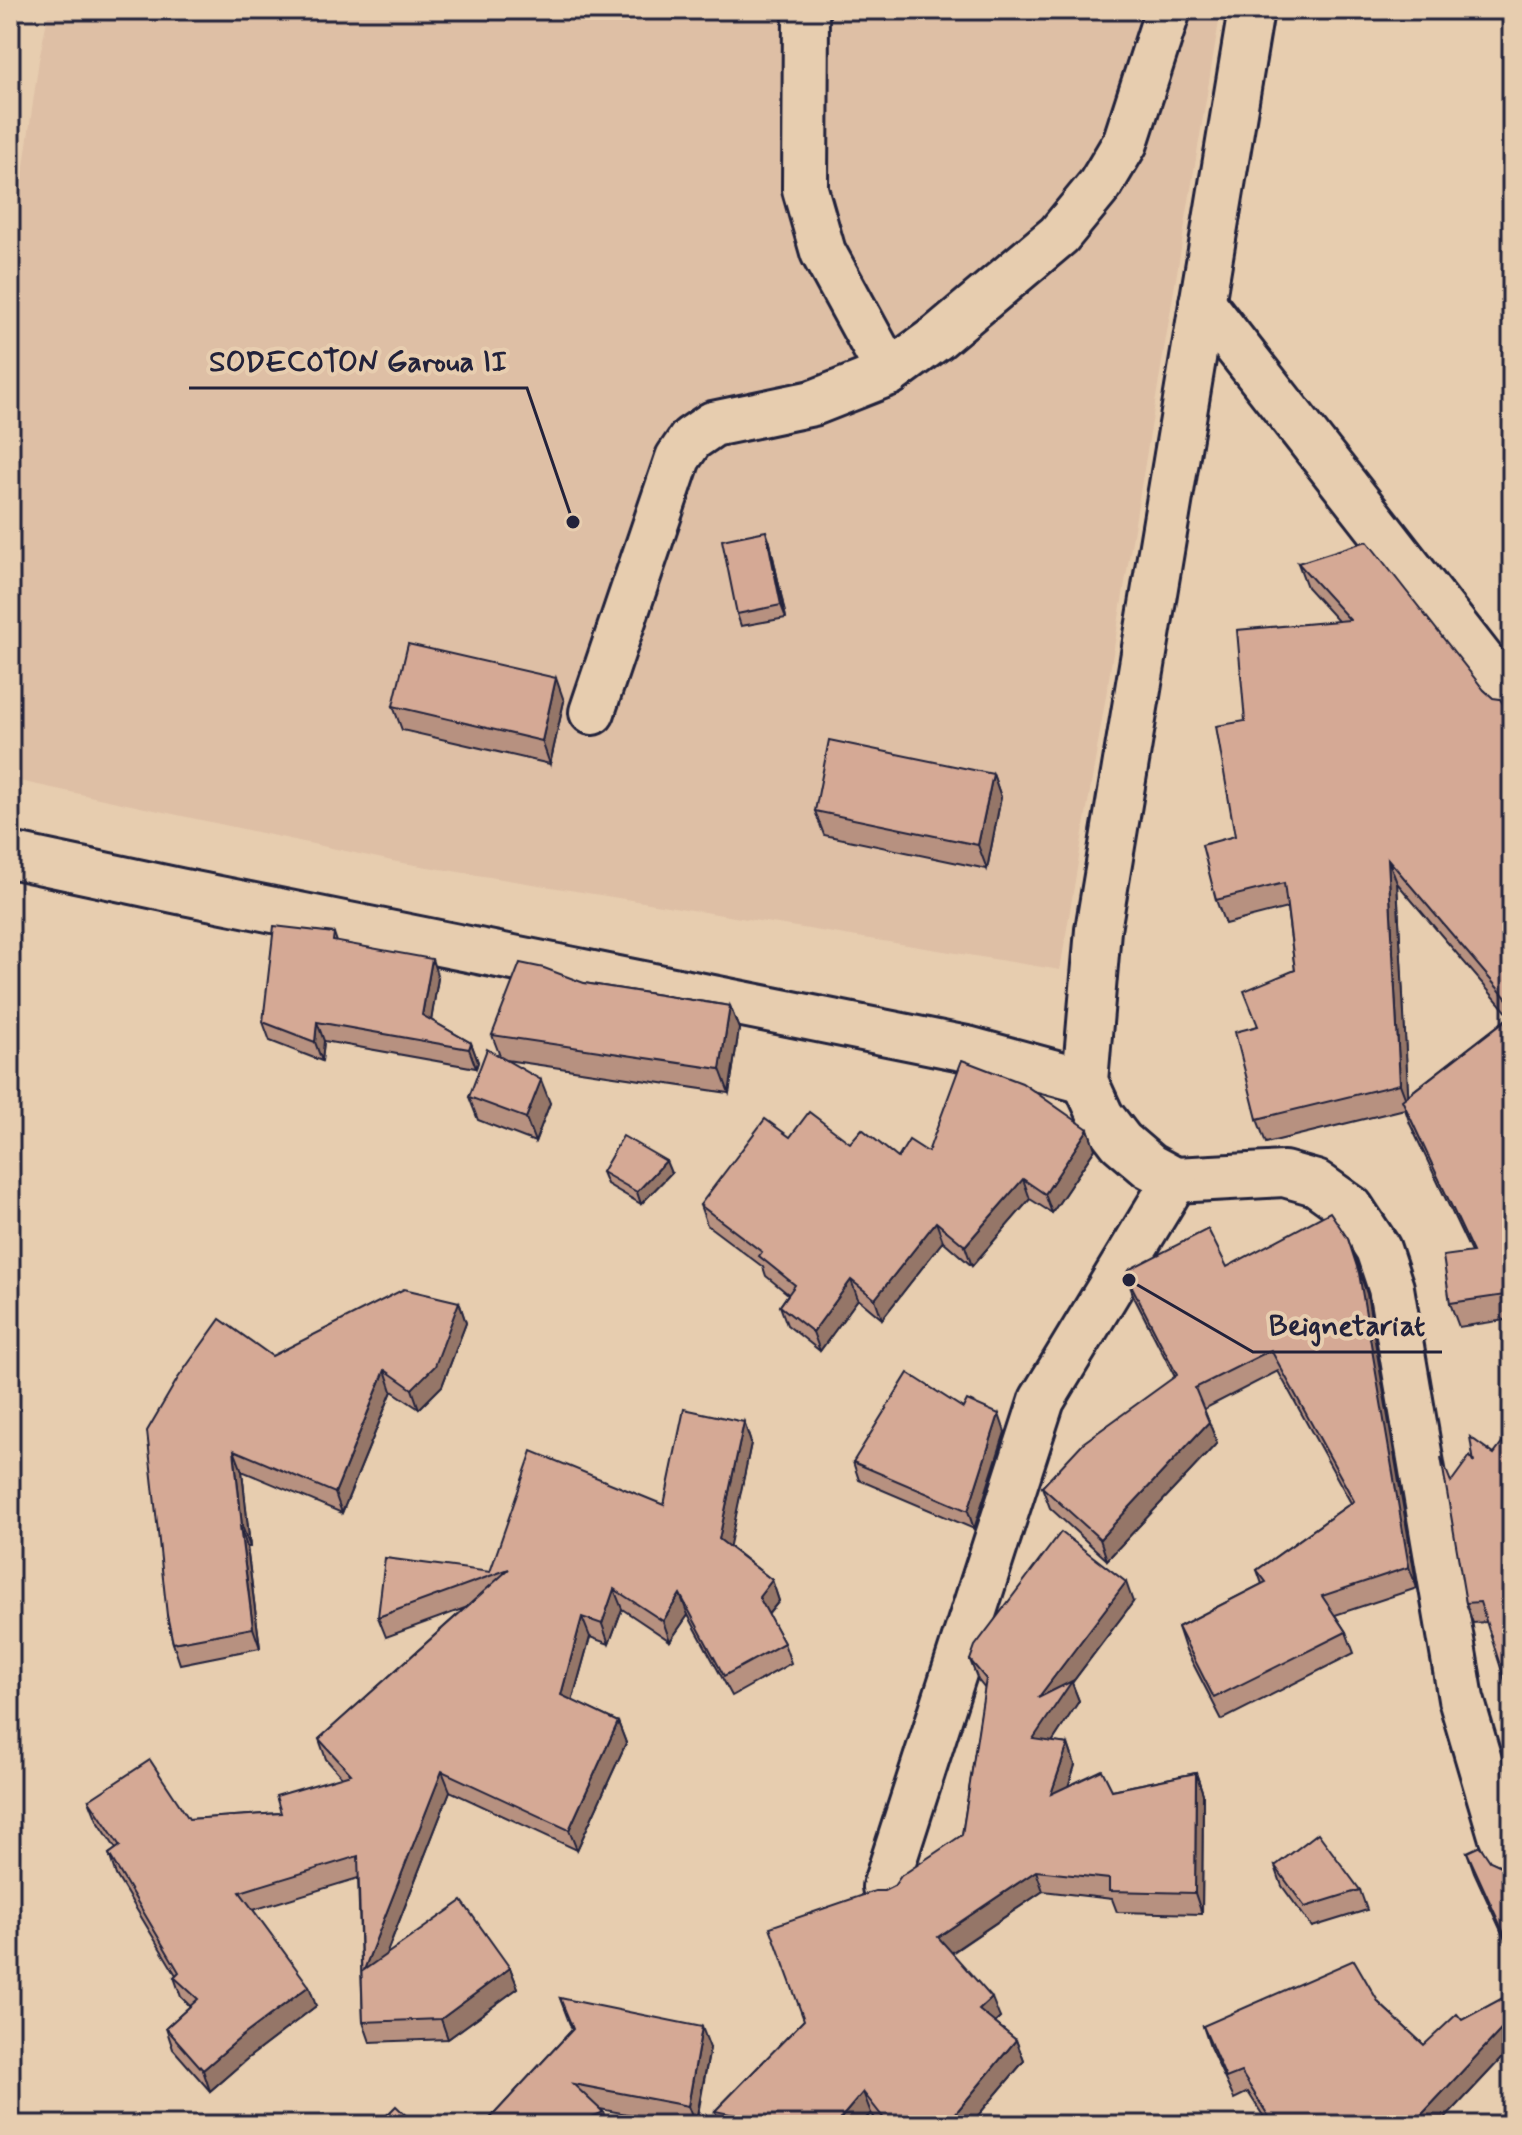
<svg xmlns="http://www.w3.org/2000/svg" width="1522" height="2135" font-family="Mynerve,sans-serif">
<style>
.built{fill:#debfa5}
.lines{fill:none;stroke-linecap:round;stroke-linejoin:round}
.street-casing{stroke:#22223b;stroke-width:50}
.street{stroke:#e7cdaf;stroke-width:44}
.wall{fill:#b79180;stroke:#22223b;stroke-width:2;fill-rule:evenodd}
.shaded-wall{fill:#957668;stroke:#22223b;stroke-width:2}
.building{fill:#d5a995;stroke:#22223b;stroke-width:2}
.leader{fill:none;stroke:#22223b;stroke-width:3}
.callout-dot{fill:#22223b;stroke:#e7cdaf;stroke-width:3}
.callout-label{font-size:30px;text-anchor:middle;font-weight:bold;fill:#22223b;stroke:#e7cdaf;stroke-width:8;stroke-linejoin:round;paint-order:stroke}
</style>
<rect width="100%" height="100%" fill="#e7cdaf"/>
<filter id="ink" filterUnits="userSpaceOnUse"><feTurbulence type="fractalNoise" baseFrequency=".0125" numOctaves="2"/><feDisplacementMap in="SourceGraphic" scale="16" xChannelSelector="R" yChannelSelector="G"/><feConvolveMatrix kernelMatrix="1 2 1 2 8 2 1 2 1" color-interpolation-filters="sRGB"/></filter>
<g filter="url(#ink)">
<polygon class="built" points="49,10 1221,10 1060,970 397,862 10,779 10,265 39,60"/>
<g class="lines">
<defs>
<g id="street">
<polyline points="806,10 805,189 823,252 889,373"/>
<polyline points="1251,10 1098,930 1085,1081 1101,1116 1121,1142 1149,1166 1175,1180 1284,1174 1316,1183 1351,1208 1378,1249 1391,1288 1461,1699 1501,1835 1512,1861"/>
<polyline points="1202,302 1512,699"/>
<polyline points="592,712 678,458 691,439 713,424 813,403 889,373 938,337 1059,235 1100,185 1125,143 1168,10"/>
<polyline points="10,855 179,891 967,1049 1085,1081"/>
<polyline points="885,1887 1042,1400 1175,1180"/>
</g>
</defs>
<use href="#street" class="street-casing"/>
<use href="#street" class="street"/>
</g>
<g class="wall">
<polygon points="770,543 786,618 741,626 737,614"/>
<path d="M1298,563L1484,690L1512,718V1319L1459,1327L1450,1303L1471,1252L1410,1124L1405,1109L1266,1143L1257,1119V1026L1295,970L1287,908L1225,924L1216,900L1235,836L1245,721L1338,621L1307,587ZM1397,883L1510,1016L1408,1095Z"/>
<polygon points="564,701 550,764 402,730 393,706"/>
<polygon points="993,774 1001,797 987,869 824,835 815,811"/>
<polygon points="334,933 337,942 438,978 431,1020 471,1043 478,1062 476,1068 324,1041 322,1061 270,1041 263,1022"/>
<polygon points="584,983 730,1006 739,1029 729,1093 506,1060 550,1103 535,1142 478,1120 469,1097 500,1056 492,1035"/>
<polygon points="1088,1129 1095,1149 1052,1213 1030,1199 972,1266 943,1241 882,1319 858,1299 820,1351 787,1325 780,1306 788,1294 766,1276 763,1267 707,1225 700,1205 790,1137 850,1143 898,1158 928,1152"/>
<polygon points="602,1172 671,1173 641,1204 607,1184"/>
<polygon points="1227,1267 1367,1294 1417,1588 1335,1615 1346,1632 1354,1653 1222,1720 1185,1648 1178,1627 1262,1584 1257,1570 1351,1503 1278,1371 1204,1409 1217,1443 1107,1560 1050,1508 1042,1487 1175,1377 1134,1297 1126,1275"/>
<polygon points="459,1302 466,1323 442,1386 419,1409 392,1391 342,1513 242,1471 250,1547 247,1547 260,1648 180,1664 173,1643 167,1615 272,1356"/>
<polygon points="744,1422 751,1443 729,1546 772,1580 779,1601 768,1615 784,1643 791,1663 732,1696 688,1615 670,1641 622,1609 609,1644 590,1637 572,1701 618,1722 626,1743 577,1850 450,1791 386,1955 510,1968 518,1988 448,2039 370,2042 363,2022 358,1878 253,1910 316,2006 248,2058 210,2091 173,2049 166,2028 190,2006 181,1997 174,1977 176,1975 116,1875 109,1854 116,1849 97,1820 89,1800 189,1819 281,1813 342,1777 326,1759 319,1739 465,1608 386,1637 378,1617 664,1505"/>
<polygon points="1005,1432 974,1529 859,1480 853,1462"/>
<polygon points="1494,1454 1486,1622 1473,1623 1466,1603 1451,1482 1474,1463"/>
<polygon points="1133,1602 1072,1683 1079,1701 1052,1742 1068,1744 1075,1765 1068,1786 1112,1790 1196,1773 1203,1794 1202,1914 1117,1912 1112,1899 1043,1891 952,1953 1000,2018 995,2023 1016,2040 1024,2061 970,2125 880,2125 871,2113 860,2125 720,2125 715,2111 804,2020 884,1891 894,1886 962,1835 985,1689 978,1680 970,1660"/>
<polygon points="1467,1852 1501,1866 1512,1865 1512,1955 1474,1872"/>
<polygon points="1275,1866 1360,1890 1367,1910 1312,1927 1282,1886"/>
<polygon points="560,1998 710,2048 696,2125 687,2125 600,2109 603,2112 608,2125 484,2125 572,2030"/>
<polygon points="1379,2003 1424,2045 1462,2020 1512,2047 1439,2125 1269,2125 1248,2092 1234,2099 1210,2047 1203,2026"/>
</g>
<g class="shaded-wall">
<polygon points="766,531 770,543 786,618 781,605"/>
<polygon points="556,678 564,701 550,764 542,741"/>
<polygon points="993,774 1001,797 987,869 978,845"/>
<polygon points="1388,859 1397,883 1409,1108 1400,1084"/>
<polygon points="432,959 438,978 429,1034 422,1015"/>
<polygon points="730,1006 739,1029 729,1093 720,1069"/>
<polygon points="317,1022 324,1041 322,1061 315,1042"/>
<polygon points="471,1043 478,1062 476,1068 469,1049"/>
<polygon points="541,1080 550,1103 535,1142 526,1118"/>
<polygon points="1088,1129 1095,1149 1052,1213 1045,1194"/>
<polygon points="666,1161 671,1173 641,1204 637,1192"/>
<polygon points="1023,1179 1030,1199 972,1266 965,1246"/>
<polygon points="936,1222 943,1241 882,1319 875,1299"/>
<polygon points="1348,1239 1367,1294 1417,1588 1409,1567"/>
<polygon points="851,1280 858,1299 820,1351 813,1332"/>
<polygon points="459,1302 466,1323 442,1386 419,1409 412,1389"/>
<polygon points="385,1370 392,1391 342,1513 335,1493"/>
<polygon points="999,1414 1005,1432 974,1529 968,1511"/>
<polygon points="744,1422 751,1443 727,1559 719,1539"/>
<polygon points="1209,1422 1217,1443 1107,1560 1100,1539"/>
<polygon points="234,1450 242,1471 250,1547 242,1526"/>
<polygon points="240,1526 247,1547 260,1648 253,1628"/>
<polygon points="772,1580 779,1601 766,1617 759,1597"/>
<polygon points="1126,1582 1133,1602 1072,1683 1079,1701 1041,1759 1033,1739 1038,1698"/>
<polygon points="614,1589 622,1609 609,1644 602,1624"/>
<polygon points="680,1594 688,1615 670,1641 663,1621"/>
<polygon points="582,1617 590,1637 568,1716 561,1695"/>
<polygon points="618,1722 626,1743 577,1850 569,1830"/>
<polygon points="1068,1744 1075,1765 1059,1815 1051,1794"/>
<polygon points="442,1771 450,1791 372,1990 364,1970"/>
<polygon points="1196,1773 1203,1794 1202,1914 1195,1893"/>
<polygon points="1036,1871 1043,1891 945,1957 938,1937"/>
<polygon points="510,1968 518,1988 448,2039 441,2019"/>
<polygon points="309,1986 316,2006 248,2058 210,2091 203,2070 241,2037"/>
<polygon points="992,1998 1000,2018 987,2030 979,2010"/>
<polygon points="1512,2018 1512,2047 1439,2125 1412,2125"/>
<polygon points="702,2027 710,2048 695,2125 688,2106"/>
<polygon points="1016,2040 1024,2061 970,2125 946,2125"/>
<polygon points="863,2092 871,2113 860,2125 835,2125"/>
</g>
<g class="building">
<polygon points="766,531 781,605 737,614 722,540"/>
<polygon points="1367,541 1484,690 1493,698 1500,699 1512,718 1512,1005 1388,859 1400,1084 1257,1119 1235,1032 1258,1026 1244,991 1295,970 1284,883 1216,900 1202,845 1235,836 1216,726 1245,721 1237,630 1350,620 1298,563"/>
<polygon points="408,644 556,678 542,741 393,706"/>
<polygon points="829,740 993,774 978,845 815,811"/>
<polygon points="274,926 334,933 333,941 432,959 422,1015 471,1043 469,1049 317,1022 315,1042 263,1022"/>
<polygon points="520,963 544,968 584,983 730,1006 720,1069 492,1035"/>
<polygon points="1512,1015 1512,1294 1450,1303 1443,1256 1473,1252 1402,1100"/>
<polygon points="487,1049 541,1080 526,1118 469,1097"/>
<polygon points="962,1060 1022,1083 1088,1129 1045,1194 1023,1179 965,1246 936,1222 875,1299 851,1280 813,1332 780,1306 795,1285 759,1256 762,1252 700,1205 765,1119 790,1137 809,1112 850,1143 862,1129 898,1158 909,1140 928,1152"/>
<polygon points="623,1136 666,1161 637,1192 602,1172"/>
<polygon points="1330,1212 1348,1239 1359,1273 1409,1567 1322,1596 1346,1632 1214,1698 1178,1627 1266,1582 1257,1570 1354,1501 1271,1350 1195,1388 1209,1422 1100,1539 1042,1487 1083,1443 1177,1375 1126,1275 1130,1269 1208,1229 1227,1267"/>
<polygon points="404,1289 459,1302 435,1366 412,1389 385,1370 335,1493 234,1450 242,1526 240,1526 253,1628 173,1643 167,1615 147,1431 178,1378 220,1319 272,1356"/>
<polygon points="908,1373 963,1408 967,1400 999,1414 968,1511 853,1462"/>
<polygon points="684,1409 744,1422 719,1539 772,1580 759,1597 784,1643 724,1676 680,1594 663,1621 614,1589 602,1624 582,1617 561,1695 618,1722 569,1830 442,1771 364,1970 462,1901 510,1968 441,2019 363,2022 358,1856 240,1892 309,1986 241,2037 203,2070 166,2028 198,1999 174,1977 179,1972 109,1854 120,1846 89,1800 150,1760 189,1819 281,1813 276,1796 351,1774 319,1739 509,1569 378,1617 385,1558 490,1572 532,1451 664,1505"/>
<polygon points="1512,1430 1512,1703 1480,1602 1466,1603 1441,1457 1451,1482 1470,1456 1474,1463 1470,1437 1494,1454"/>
<polygon points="1061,1532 1126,1582 1038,1698 1072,1681 1033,1739 1068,1744 1051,1794 1102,1770 1112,1790 1196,1773 1195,1893 1109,1891 1109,1879 1036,1871 938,1937 992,1998 979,2010 1016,2040 946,2125 889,2125 863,2092 835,2125 746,2125 738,2118 740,2116 715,2111 804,2020 770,1927 875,1891 884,1891 894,1886 901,1876 962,1835 986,1679 970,1660 975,1646"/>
<polygon points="1318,1833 1360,1890 1305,1907 1275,1866"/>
<polygon points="1480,1846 1490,1861 1501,1866 1512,1865 1512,1951 1467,1852"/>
<polygon points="1354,1960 1379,2003 1424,2045 1457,2014 1462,2020 1512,1993 1512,2018 1412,2125 1274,2125 1241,2072 1226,2078 1203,2026"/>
<polygon points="560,1998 702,2027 688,2106 573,2084 603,2112 576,2123 574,2125 484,2125 573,2029"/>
<polygon points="396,2106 416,2125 377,2125"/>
</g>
</g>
<path class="leader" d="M573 522L527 388H189M1129 1280L1253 1352H1442"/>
<g class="callout-dot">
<circle cx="573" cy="522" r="8"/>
<circle cx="1129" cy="1280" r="8"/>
</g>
<g class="callout-label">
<text x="358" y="371">SODECOTON Garoua II</text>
<text x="1347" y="1335">Beignetariat</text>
</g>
<rect width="1522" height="2135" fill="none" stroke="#e7cdaf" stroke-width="40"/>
<rect x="20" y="20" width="1482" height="2095" fill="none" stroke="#22223b" stroke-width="3" filter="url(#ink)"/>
</svg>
